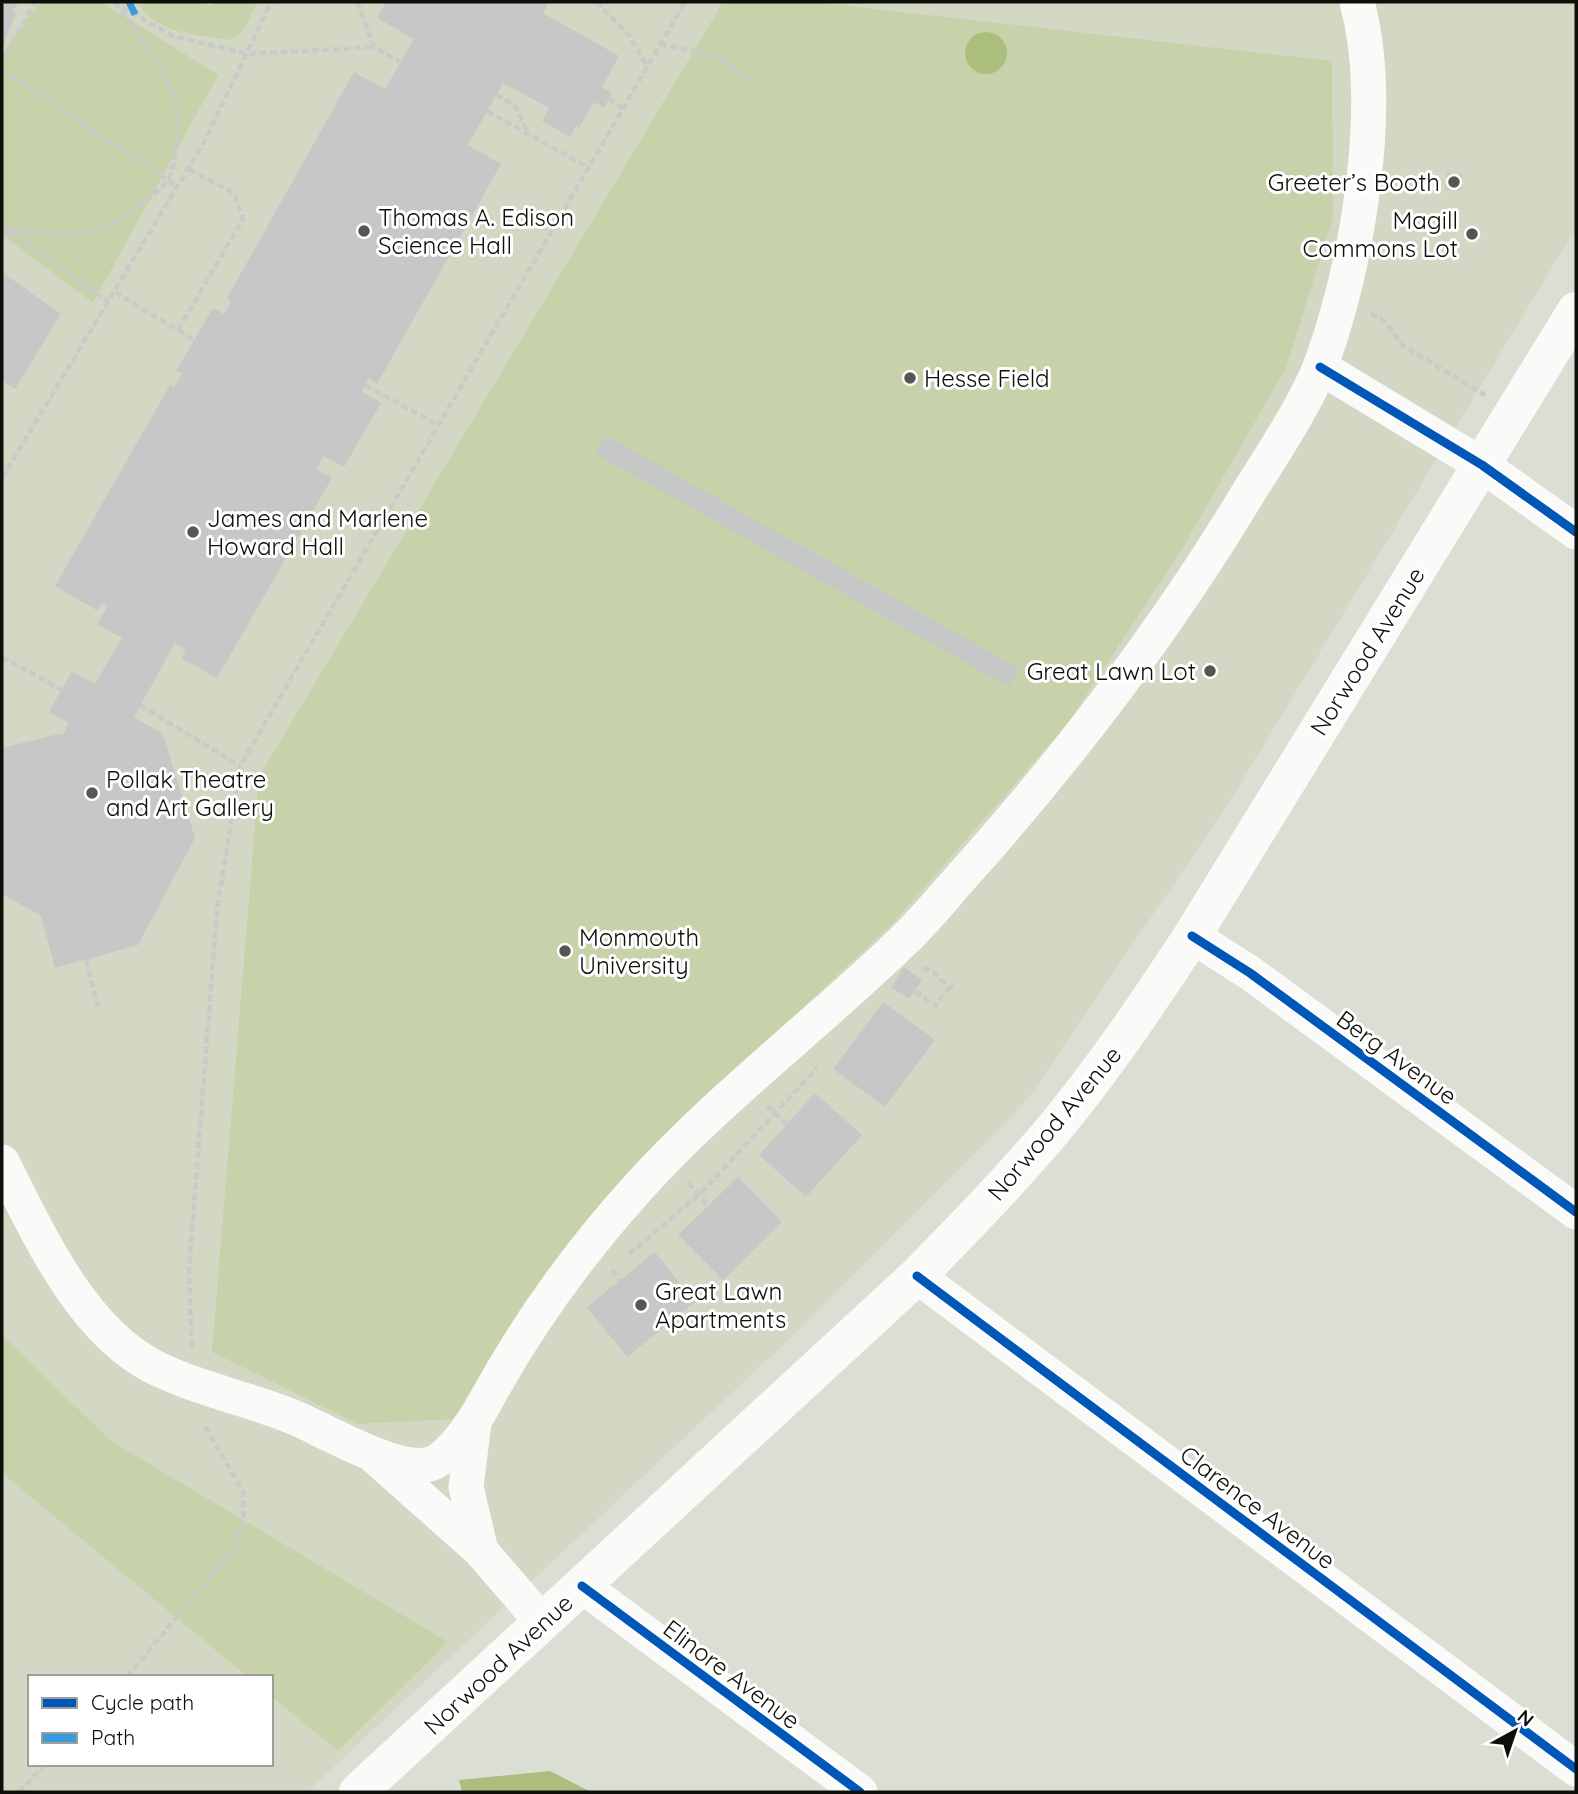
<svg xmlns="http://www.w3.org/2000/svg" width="1578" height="1794" font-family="Quicksand,sans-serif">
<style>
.built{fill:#d2d8c4;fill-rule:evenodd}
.green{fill:#c7d2ab}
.water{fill:#acbe7c}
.building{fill:#c5c8c6}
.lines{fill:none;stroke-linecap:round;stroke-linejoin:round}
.path{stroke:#cacac8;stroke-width:4.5;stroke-dasharray:7 3.5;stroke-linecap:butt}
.minor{stroke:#fafaf8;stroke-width:35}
.major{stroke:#fafaf8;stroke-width:38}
.quiet{stroke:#3a9add;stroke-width:7;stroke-dasharray:14 7;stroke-linecap:butt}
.cycleway-casing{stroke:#fff;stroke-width:13}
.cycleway{stroke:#0057b8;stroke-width:9}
.poi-dot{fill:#555750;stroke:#fff;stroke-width:2.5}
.labels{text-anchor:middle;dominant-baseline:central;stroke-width:6;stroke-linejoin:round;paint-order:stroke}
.poi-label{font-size:24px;fill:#0d0f09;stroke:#fff;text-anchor:start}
.street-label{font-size:24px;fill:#0d0f09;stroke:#fff}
</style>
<rect width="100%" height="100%" fill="#dbded3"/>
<path class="built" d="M2,2H1576V228L1230,801L1027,1100L805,1324L307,1792H2ZM30,1677H271V1764H30Z"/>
<g class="green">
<polygon points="40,2 102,2 218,75 93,303 2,235 2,54"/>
<path d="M138,2H202L209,6L213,2H258L241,34L229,40C198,35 152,33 138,2Z"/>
<polygon points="723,2 814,2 1332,61 1333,218 1286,368 1182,549 1068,723 894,922 632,1168 524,1303 453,1419 357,1424 212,1352 259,777"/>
<polygon points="2,1335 111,1441 448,1642 338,1751 271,1696 271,1677 248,1677 2,1473"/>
</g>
<g class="water">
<circle cx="986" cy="53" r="21"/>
<polygon points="550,1771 591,1792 462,1792 459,1780"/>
</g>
<g class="building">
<polygon points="2,2 19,2 13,11 16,13 2,48"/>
<polygon points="386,2 549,2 543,13 619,56 602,87 612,93 604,108 594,102 579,128 576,126 570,137 542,121 549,108 503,83 468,145 501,164 377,384 369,378 365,385 362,392 381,403 344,467 324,456 316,469 332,478 217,678 181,658 186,650 175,643 134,717 163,734 195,838 138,945 55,968 41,916 2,894 2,748 58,734 62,736 69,723 49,712 72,671 95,684 122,638 97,624 108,606 102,603 98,611 55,586 170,385 174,387 182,374 176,371 213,308 224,314 231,302 227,298 354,72 385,89 414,39 377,18"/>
<polygon points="1447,173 1463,175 1461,191 1445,189"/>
<polygon points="2,272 61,314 15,389 2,380"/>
<polygon points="605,435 1020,669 1009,687 594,453"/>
<polygon points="904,967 922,980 909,999 891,987"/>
<polygon points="883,1002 935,1040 885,1107 833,1069"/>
<polygon points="815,1093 862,1135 806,1197 759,1155"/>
<polygon points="738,1177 782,1222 723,1280 678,1235"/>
<polygon points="655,1252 695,1302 627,1357 587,1307"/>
</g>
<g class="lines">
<g class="path">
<polyline points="113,2 173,36 248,54 374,47"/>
<polyline points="357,2 374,47 400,62"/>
<polyline points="596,2 629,35 647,66"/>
<polyline points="660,44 715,56 753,82"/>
<polyline points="2,61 35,2"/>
<polyline points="2,70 178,187"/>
<polyline points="496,94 515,106 528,133"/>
<polyline points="609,99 623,108"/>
<polyline points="487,111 589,168"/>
<polyline points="2,225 109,302"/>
<path d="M2,238L8,229C35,232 67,238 94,232C110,228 160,194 168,179C178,161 180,125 176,105C167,67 138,34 116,4"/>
<polyline points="115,292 194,340"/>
<polyline points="1371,313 1385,322 1402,345 1485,395"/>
<polyline points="178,330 243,219 234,193 188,169"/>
<polyline points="365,385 438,425"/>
<polyline points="2,478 204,142 271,2"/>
<polyline points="2,657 62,690"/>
<polyline points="140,705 240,766"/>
<polyline points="86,960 98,1007"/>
<polyline points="923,968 932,971 949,988 953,985"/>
<polyline points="907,985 935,1006 949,988"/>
<polyline points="767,1106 787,1124"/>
<polyline points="688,1183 708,1205"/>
<polyline points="629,1254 700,1194 817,1068"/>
<polyline points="612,1270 620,1281"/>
<polyline points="192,1347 189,1270 217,909 240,766 685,2"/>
<polyline points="127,1677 230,1553 244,1523 243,1492 204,1424"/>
<polyline points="19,1792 45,1764"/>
</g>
<g class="minor">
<polyline points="1320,367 1482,465 1576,532"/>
<polyline points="1192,936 1250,973 1576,1212"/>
<path d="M2,1162C38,1233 81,1330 154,1367C200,1390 251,1399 298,1419C329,1433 398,1473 430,1464C449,1459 475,1421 484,1404C526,1326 575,1258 634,1192C715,1101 813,1028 901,943C927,919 949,890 973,864C1074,750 1168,626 1247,495C1270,458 1308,401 1322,362C1358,260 1385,106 1357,2"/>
<polyline points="917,1276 1576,1769"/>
<polyline points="474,1422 466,1487 481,1551"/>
<polyline points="374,1456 481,1551 542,1622"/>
<polyline points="582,1586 860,1792"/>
</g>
<path class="major" d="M358,1792L917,1276C963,1229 1009,1182 1052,1131C1103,1070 1148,1003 1192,936L1576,311"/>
<polyline class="quiet" points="129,2 136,16"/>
<defs>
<g id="cycleway">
<polyline points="1320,367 1482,465 1576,532"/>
<polyline points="1192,936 1250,973 1576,1212"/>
<polyline points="917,1276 1576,1769"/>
<polyline points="582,1586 860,1792"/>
</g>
</defs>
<use href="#cycleway" class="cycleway-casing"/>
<use href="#cycleway" class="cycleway"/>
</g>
<g class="poi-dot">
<circle cx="1454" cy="182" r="7"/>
<circle cx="364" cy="231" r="7"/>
<circle cx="1472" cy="234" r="7"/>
<circle cx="910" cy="378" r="7"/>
<circle cx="193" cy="532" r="7"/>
<circle cx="1210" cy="671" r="7"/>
<circle cx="92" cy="793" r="7"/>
<circle cx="565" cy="951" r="7"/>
<circle cx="641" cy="1305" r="7"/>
</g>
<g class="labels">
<g class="poi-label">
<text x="1440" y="182" text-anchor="end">Greeter’s Booth</text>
<text x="378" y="217">Thomas A. Edison<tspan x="378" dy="28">Science Hall</tspan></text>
<text x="1458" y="220" text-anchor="end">Magill<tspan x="1458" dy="28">Commons Lot</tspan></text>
<text x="924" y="378">Hesse Field</text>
<text x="207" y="518">James and Marlene<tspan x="207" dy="28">Howard Hall</tspan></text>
<text x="1196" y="671" text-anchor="end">Great Lawn Lot</text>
<text x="106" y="779">Pollak Theatre<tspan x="106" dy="28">and Art Gallery</tspan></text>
<text x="579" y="937">Monmouth<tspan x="579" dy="28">University</tspan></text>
<text x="655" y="1291">Great Lawn<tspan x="655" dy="28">Apartments</tspan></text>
</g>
<g class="street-label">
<text transform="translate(1367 651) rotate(-58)">Norwood Avenue</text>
<text transform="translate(1397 1057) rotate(36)">Berg Avenue</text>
<text transform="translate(1054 1123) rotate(-50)">Norwood Avenue</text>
<text transform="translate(1258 1507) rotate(37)">Clarence Avenue</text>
<text transform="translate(498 1664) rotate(-43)">Norwood Avenue</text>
<text transform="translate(732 1674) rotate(37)">Elinore Avenue</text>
</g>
</g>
<rect width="1578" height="1794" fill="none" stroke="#0d0f09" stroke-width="7"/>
<rect x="28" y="1675" width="245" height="91" fill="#ffffff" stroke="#9e9f9d" stroke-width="2"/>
<rect x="42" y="1698" width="35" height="10" fill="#0057b8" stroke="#9e9f9d" stroke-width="2"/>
<text x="91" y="1710" font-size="21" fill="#0d0f09">Cycle path</text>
<rect x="42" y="1733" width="35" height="10" fill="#3a9add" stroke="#9e9f9d" stroke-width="2"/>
<text x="91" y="1745" font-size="21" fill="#0d0f09">Path</text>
<g transform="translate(1515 1731) rotate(40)" stroke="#ffffff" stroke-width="5" paint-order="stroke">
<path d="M0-5L12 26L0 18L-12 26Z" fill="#0d0f09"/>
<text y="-10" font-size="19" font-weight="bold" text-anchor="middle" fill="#0d0f09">N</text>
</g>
</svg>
